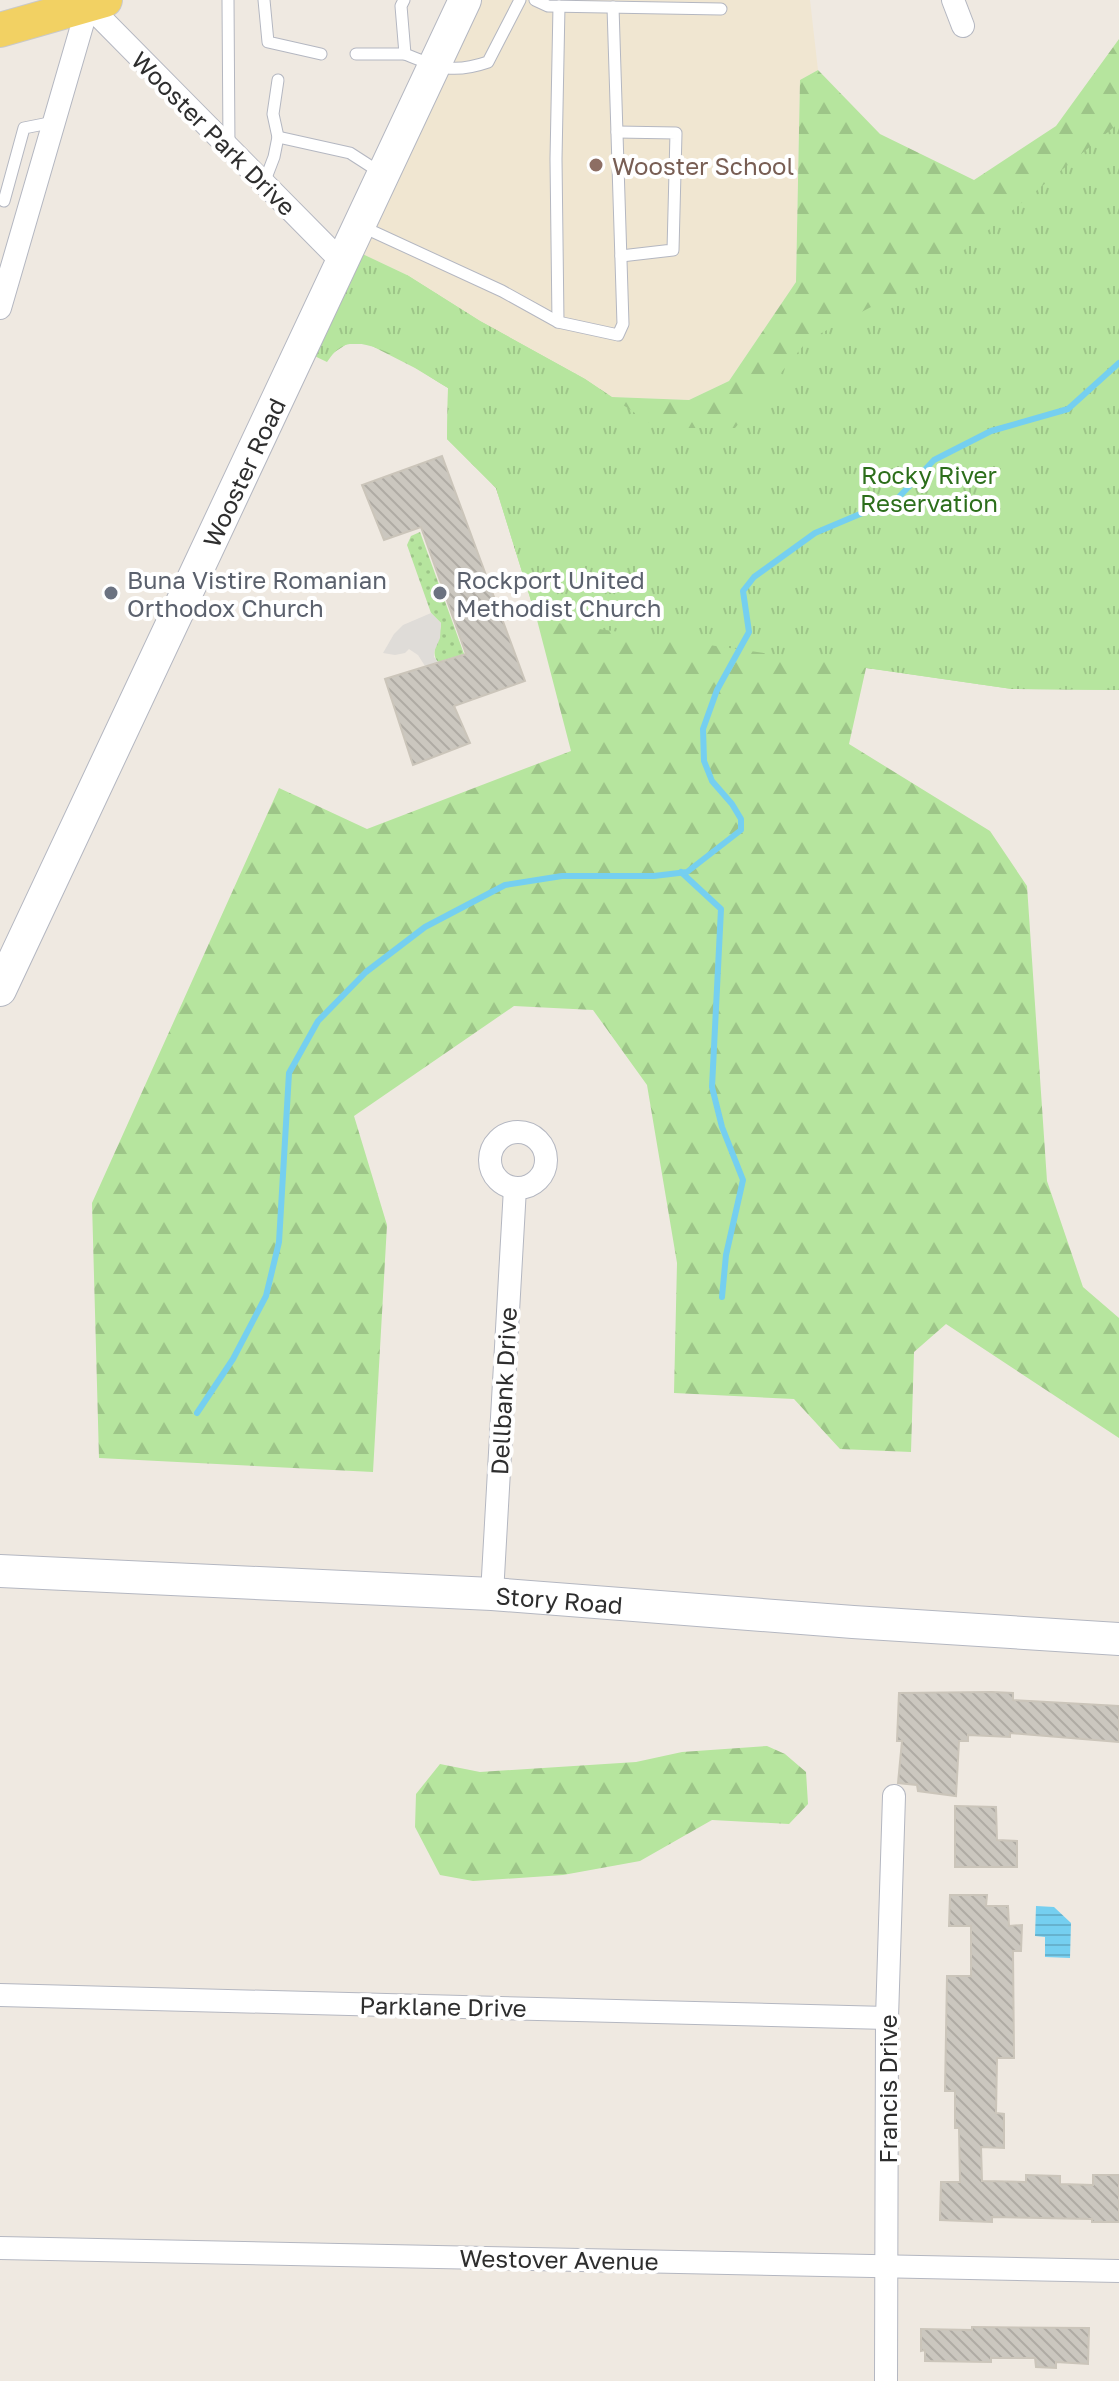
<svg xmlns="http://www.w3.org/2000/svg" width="1119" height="2381" font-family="'Golos Text',sans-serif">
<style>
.education{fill:#f0e6d1}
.grass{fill:url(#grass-dots)}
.forest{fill:url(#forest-firs)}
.park{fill:url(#park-tufts)}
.plaza{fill:#dfdcd8}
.water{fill:url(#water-rules)}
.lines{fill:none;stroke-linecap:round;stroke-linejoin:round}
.stream{stroke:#75cff0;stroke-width:6}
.building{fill:url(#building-back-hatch);stroke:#cbc5ba;stroke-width:2}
.lane-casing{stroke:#b4b7c1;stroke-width:13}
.street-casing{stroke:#b4b7c1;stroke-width:24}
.secondary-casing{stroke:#b4b7c1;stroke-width:34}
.primary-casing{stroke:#c9c9c9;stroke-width:36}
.lane{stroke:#fff;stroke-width:11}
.street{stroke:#fff;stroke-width:22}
.secondary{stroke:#fff;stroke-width:32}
.primary{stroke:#f2d163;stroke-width:34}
.education-dot{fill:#8d6e63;stroke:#fff;stroke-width:3}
.worship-dot{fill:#6b7280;stroke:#fff;stroke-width:3}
.labels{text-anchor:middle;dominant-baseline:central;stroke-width:8;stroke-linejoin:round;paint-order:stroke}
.street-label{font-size:24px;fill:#2e2e2e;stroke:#fff}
.education-label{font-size:24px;fill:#785e54;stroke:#fff;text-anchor:start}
.park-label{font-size:24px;fill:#2c6e1b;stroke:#fff}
.worship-label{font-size:24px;fill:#5b616d;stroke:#fff;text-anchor:start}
</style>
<defs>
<pattern id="grass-dots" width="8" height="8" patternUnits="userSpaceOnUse" patternTransform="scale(2)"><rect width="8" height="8" fill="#b6e59e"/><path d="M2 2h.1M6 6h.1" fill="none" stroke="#9dc588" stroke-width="1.8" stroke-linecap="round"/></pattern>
<pattern id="forest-firs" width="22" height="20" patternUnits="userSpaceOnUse" patternTransform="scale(2)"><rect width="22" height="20" fill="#b6e59e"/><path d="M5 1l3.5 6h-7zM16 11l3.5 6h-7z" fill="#9dc588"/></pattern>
<pattern id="park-tufts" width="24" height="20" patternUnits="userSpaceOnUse" patternTransform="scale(2)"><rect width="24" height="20" fill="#b6e59e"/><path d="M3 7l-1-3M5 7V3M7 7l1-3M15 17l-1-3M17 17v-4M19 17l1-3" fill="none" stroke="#9dc588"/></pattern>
<pattern id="water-rules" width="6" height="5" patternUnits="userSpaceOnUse" patternTransform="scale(2)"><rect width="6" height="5" fill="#75cff0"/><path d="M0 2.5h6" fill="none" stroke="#66b2ce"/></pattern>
<pattern id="building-back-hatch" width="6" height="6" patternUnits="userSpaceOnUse" patternTransform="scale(2)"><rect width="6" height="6" fill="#cbc7bf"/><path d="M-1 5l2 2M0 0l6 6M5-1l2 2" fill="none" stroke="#afaba4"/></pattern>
</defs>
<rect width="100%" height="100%" fill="#efe9e1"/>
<polygon class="education" points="474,0 810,0 818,70 800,80 796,282 729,381 689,400 612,397 585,379 480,321 407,275 352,249"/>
<path class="grass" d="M420,532L464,654L438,662C429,651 441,636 441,623L431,613L407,545L411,536Z"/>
<g class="forest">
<polygon points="1119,39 1119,690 1012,689 866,668 849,744 990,831 1027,886 1047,1181 1083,1287 1119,1318 1119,1438 946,1324 914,1352 911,1452 840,1449 794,1399 674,1393 677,1263 647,1085 593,1010 514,1006 354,1116 387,1225 373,1472 99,1458 92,1203 279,788 367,829 571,751 537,620 496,488 447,439 448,388 415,368 368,344 347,344 333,353 407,275 480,321 585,379 612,397 689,400 729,381 796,282 800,80 818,70 880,134 974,180 1056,126"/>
<polygon points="767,1746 785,1754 806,1772 808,1804 789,1824 712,1820 640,1861 563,1875 473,1881 440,1875 415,1827 416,1794 440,1764 480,1772 636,1762 682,1752"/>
</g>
<path class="park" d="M1119,123V690L1012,689L537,620L496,488L447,439L448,388C425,374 372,335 345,345C337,348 332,355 327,362L304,351L352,249L407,275L480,321L585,379L657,428H735L808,340L936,273Z"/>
<polygon class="plaza" points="431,613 441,623 440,638 434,652 434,657 438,662 425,666 418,655 409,649 405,653 395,655 383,653 394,634 403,625"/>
<polygon class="water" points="1036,1906 1054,1907 1071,1923 1070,1958 1045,1957 1045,1937 1035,1936"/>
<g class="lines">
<g class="stream">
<polyline points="681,872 721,909 712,1087 722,1127 743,1180 726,1255 722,1297"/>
<polyline points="197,1413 233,1359 266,1296 279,1242 289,1073 318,1021 366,972 425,927 505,885 562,876 654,876 687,872 741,830 741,819 732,804 712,781 704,761 703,729 717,690 749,632 743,591 754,577 815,533 898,498 934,460 991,431 1068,409 1119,363"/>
</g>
</g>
<g class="building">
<polygon points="442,456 525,681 454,706 470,743 413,765 385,679 466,654 421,527 384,540 362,485"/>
<polygon points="992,1692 1013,1693 1013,1700 1119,1706 1119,1742 1010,1733 1010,1737 968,1735 968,1741 959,1741 956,1796 918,1791 917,1785 898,1783 902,1741 897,1741 899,1693"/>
<polygon points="955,1806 996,1807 997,1840 1017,1841 1017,1867 955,1867"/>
<polygon points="950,1895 987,1895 986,1906 1008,1906 1009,1926 1022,1925 1021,1951 1013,1951 1014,2058 997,2058 996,2113 1004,2114 1004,2148 981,2147 982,2181 1026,2182 1026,2175 1060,2176 1060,2184 1093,2185 1093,2175 1119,2175 1119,2222 1092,2222 1092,2219 992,2217 992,2222 940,2220 941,2182 960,2182 959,2128 955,2128 955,2091 945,2091 947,1976 971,1976 971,1926 949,1926"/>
<polygon points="972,2327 1089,2328 1088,2364 1056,2362 1056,2368 1036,2367 1035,2358 991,2358 991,2362 925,2361 925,2350 921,2351 921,2329 972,2330"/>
</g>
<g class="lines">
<defs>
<g id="lane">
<polyline points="228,0 229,147"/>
<polyline points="264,0 268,42 321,54"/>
<path d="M404,0L401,6L405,54C438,68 453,74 488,62L520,0"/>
<polyline points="535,0 548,6 721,9"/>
<polyline points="356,54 405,54"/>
<polyline points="617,132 676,133 673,250 621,256"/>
<polyline points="278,137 273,114 278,80"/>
<polyline points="264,183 274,157 278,137 350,153 381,173"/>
<polyline points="4,201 24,128 54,122"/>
<polyline points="363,227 502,291 558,322 618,335 623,324 613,7"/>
<polyline points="558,322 556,159 559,6"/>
</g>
<g id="street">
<polyline points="953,0 963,26"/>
<polyline points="0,308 88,5 341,261"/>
<circle cx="518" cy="1160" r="28"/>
<polyline points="492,1594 515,1188"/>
<polyline points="0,1995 887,2018"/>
<polyline points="0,2248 1119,2271"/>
<polyline points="886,2381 887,2018 894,1796"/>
</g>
<g id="secondary">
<path id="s1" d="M0,990L465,0"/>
<path id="s2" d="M0,1571L492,1594L853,1622L1119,1639"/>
</g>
<polyline id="primary" points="0,30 105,0"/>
</defs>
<use href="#lane" class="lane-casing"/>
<use href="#street" class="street-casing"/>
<use href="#secondary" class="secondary-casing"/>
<use href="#primary" class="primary-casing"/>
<use href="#lane" class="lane"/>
<use href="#street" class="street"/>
<use href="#secondary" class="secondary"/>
<use href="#primary" class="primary"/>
</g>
<circle class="education-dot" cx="596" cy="165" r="8"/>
<g class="worship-dot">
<circle cx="111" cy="593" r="8"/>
<circle cx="440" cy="593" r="8"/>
</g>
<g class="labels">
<g class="street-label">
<text transform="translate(214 133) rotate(45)">Wooster Park Drive</text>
<text stroke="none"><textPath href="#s1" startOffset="572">Wooster Road</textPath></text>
<text transform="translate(503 1391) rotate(-87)">Dellbank Drive</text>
<text stroke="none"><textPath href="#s2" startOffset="560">Story Road</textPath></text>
<text transform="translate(443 2006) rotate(1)">Parklane Drive</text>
<text transform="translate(887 2089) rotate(-90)">Francis Drive</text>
<text transform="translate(559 2259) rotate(1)">Westover Avenue</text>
</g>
<g class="education-label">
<text x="612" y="165">Wooster School</text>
</g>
<g class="park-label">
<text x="929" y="474">Rocky River<tspan x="929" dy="28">Reservation</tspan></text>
</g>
<g class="worship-label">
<text x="127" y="579">Buna Vistire Romanian<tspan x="127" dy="28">Orthodox Church</tspan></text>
<text x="456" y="579">Rockport United<tspan x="456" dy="28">Methodist Church</tspan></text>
</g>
</g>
</svg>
